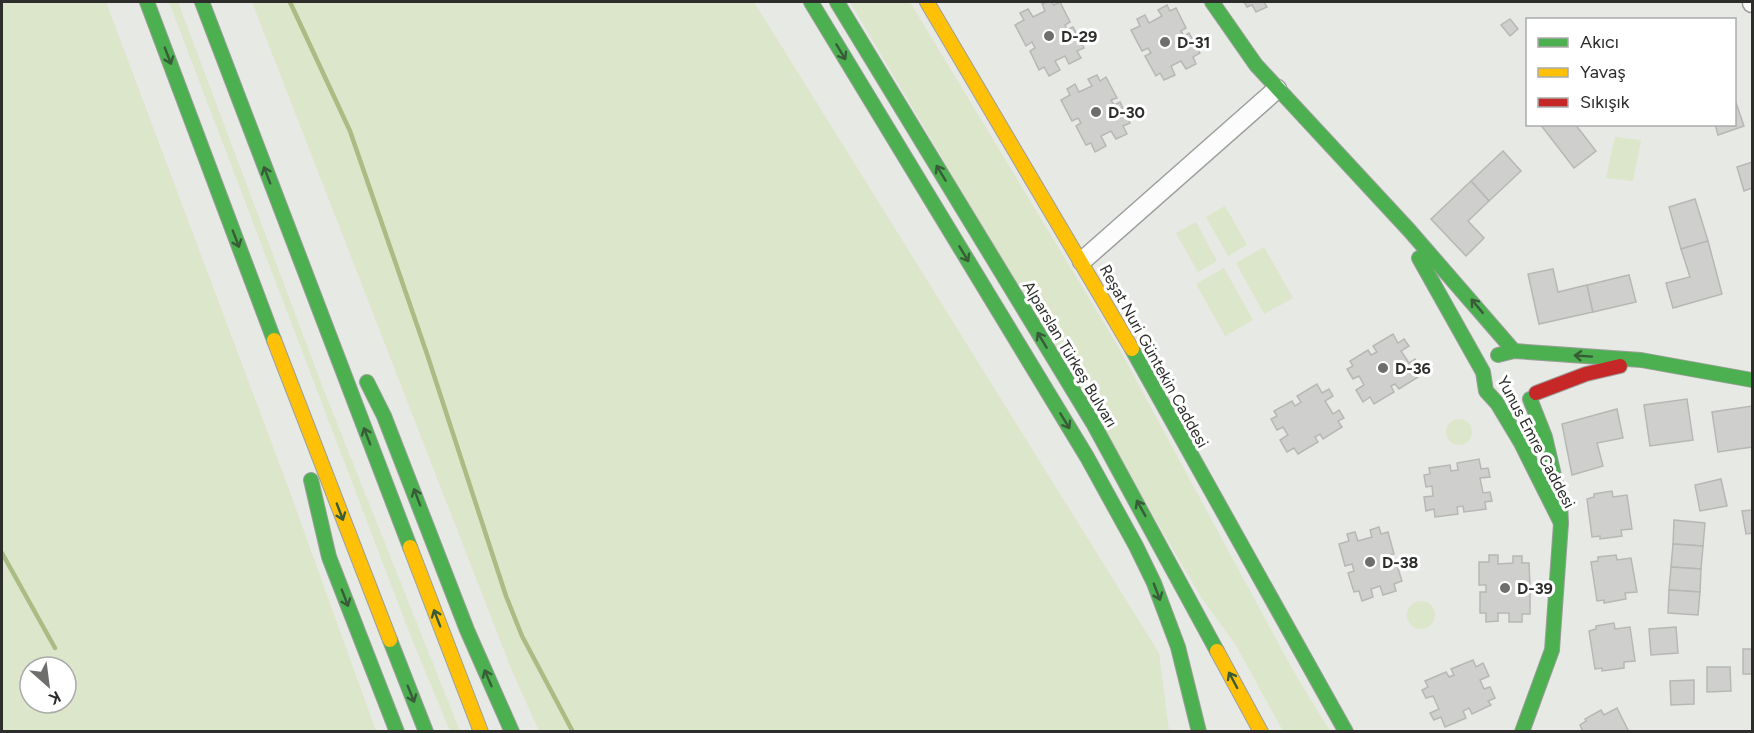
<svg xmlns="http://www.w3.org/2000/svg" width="1754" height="733" font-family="Figtree,sans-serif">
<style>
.green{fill:#dce6ca;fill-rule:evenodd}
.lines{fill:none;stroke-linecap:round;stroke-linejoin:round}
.stream{stroke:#aabc84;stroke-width:4.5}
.building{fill:#cfd0cd;stroke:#b7b8b5;stroke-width:1.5}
.street-casing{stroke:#9d9f9c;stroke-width:21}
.fast-casing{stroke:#9d9f9c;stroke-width:16}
.slow-casing{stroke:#9d9f9c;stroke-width:16}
.jam-casing{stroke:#9d9f9c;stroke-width:16}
.street{stroke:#fbfcfb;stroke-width:18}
.fast{stroke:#4caf50;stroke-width:14}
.slow{stroke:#ffc107;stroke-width:14}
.jam{stroke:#c62828;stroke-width:14}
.oneway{stroke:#385b38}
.poi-dot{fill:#6e6f6c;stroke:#fff;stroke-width:2}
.labels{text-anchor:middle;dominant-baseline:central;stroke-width:6;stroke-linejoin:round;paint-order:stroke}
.poi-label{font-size:16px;font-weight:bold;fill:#2d2e2b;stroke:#fff;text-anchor:start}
.street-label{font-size:16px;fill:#2d2e2b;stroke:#fff}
</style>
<rect width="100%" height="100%" fill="#e7e9e5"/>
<g class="green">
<path d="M2,2H106L287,484L376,731H2ZM30,667H66V703H30Z"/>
<polygon points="169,2 178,2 323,388 460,731 450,731 411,637"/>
<polygon points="252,2 754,2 1159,653 1169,731 539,731 512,671"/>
<polygon points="850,2 910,2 1116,343 1295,674 1330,731 1283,731 1235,644 1201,597"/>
<polygon points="1615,137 1641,140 1633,181 1606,178"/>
<polygon points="1225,206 1247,245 1228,256 1206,217"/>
<polygon points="1196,222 1217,261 1198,272 1176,233"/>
<polygon points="1264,247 1293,298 1264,314 1236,263"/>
<polygon points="1224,268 1253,320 1225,336 1196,284"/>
<circle cx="1459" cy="432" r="13"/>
<circle cx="1421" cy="615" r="14"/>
</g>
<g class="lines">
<g class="stream">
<polyline points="290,2 350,131 427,354 506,596 522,636 573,732"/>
<polyline points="2,553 55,648"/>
</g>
</g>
<g class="building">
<polygon points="1047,2 1051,2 1054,5 1060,2 1070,22 1065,25 1067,30 1073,27 1084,48 1077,51 1081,58 1069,64 1065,56 1055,61 1060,70 1049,76 1044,67 1039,70 1030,51 1035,48 1032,42 1026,46 1015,25 1024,20 1020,13 1028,9 1033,17 1045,11 1042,4"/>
<polygon points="1244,2 1264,2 1267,7 1256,12 1252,5 1247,7"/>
<polygon points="1167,5 1170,11 1176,8 1186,28 1181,31 1184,36 1189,33 1200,53 1193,57 1196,64 1186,69 1181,61 1171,66 1175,75 1164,80 1160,73 1156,76 1145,56 1151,53 1148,48 1142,51 1131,30 1140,26 1137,19 1145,15 1149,23 1162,16 1158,10"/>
<polygon points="1510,19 1518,29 1510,36 1501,25"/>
<polygon points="1097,75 1100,81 1106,77 1117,98 1111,100 1114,105 1120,102 1130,123 1123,126 1127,134 1116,139 1111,131 1101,136 1106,146 1095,152 1091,143 1086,145 1076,126 1081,123 1078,118 1072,121 1061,100 1070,95 1067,89 1075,84 1079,92 1092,86 1088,79"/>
<polygon points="1734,97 1744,126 1718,135 1715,124 1734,124"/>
<polygon points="1540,124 1575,124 1596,151 1574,168"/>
<polygon points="1503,151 1521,171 1489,201 1471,181"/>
<polygon points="1752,162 1752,188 1744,191 1737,167"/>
<polygon points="1471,181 1489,201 1468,221 1484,238 1466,256 1431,219"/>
<polygon points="1695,199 1708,241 1681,249 1669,207"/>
<polygon points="1708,241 1722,294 1673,308 1666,283 1690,277 1681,249"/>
<polygon points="1553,269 1558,292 1587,285 1593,312 1539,324 1528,274"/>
<polygon points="1629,275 1636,302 1593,312 1587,285"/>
<polygon points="1393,334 1398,343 1404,339 1409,346 1401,351 1409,363 1415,359 1420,368 1414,371 1418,377 1399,389 1395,384 1391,386 1394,392 1374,404 1370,397 1363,402 1356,390 1364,385 1359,376 1353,379 1347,369 1353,366 1350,361 1368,350 1371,355 1377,352 1373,346"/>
<polygon points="1317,384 1322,393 1329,389 1333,396 1325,401 1333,414 1339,410 1344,418 1338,421 1342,427 1323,439 1320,434 1315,437 1318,442 1298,454 1294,448 1287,452 1280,440 1288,435 1283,427 1277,430 1271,419 1277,416 1274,411 1292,401 1295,406 1301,402 1297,396"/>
<polygon points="1687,399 1693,440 1650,446 1644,405"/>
<polygon points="1752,406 1752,447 1718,452 1712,412"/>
<polygon points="1617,409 1623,438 1597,443 1603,466 1572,475 1562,424"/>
<polygon points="1479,459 1481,469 1488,468 1490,477 1480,478 1483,493 1490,492 1492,501 1485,502 1486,509 1464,512 1463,506 1457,507 1458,514 1435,517 1434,509 1426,511 1424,497 1433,496 1432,486 1426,487 1424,475 1430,474 1429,468 1450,465 1451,471 1458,470 1457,463"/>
<polygon points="1721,479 1727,506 1700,511 1695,485"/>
<polygon points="1612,491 1613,497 1627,495 1632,529 1621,530 1622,536 1600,539 1600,536 1592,537 1587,499 1594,497 1594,494"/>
<polygon points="1752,510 1752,533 1746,534 1742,511"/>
<polygon points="1674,520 1705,523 1703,546 1673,544"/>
<polygon points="1379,527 1381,534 1388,532 1394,554 1388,555 1389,560 1395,559 1402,581 1394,584 1396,591 1383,595 1380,586 1371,589 1373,597 1362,601 1359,591 1354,592 1348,573 1354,571 1352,564 1345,566 1339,544 1349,541 1347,534 1355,532 1358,541 1372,537 1370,530"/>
<polygon points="1673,544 1703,546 1701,569 1671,567"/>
<polygon points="1489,555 1498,555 1498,564 1513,563 1513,556 1522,556 1522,563 1529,563 1530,585 1523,585 1523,591 1530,591 1530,614 1522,614 1522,622 1509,622 1509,613 1498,613 1498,621 1486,622 1486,613 1480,613 1480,592 1486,592 1486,585 1479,585 1479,562 1489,562"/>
<polygon points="1616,555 1617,560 1631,558 1637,592 1625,593 1626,599 1604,603 1604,600 1597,601 1591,562 1598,561 1598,557"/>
<polygon points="1671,567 1701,569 1700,592 1669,590"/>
<polygon points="1669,590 1700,592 1698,615 1668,613"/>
<polygon points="1614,623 1615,629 1630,627 1635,661 1624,662 1624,668 1602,671 1602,668 1595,669 1589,631 1596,629 1596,626"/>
<polygon points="1676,627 1678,653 1651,655 1649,629"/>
<rect x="1743" y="649" width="9" height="25"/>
<polygon points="1473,660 1476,667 1483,663 1489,676 1480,680 1484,689 1490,687 1495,698 1488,701 1491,705 1472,714 1469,708 1463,711 1466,718 1445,727 1441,717 1434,720 1430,713 1439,709 1433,696 1426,698 1422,690 1428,687 1425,681 1446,672 1449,677 1454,675 1451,669"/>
<polygon points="1707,667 1730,667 1731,691 1707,692"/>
<polygon points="1694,680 1694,704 1671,705 1670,681"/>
<polygon points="1617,708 1629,732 1583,732 1580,725 1586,721 1585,719 1601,710 1604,715"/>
</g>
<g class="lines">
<defs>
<g id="street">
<polyline points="1752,2 1752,3"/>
<polyline points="1082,261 1277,89"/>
</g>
<g id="fast">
<polyline points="147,2 274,340"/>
<polyline points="202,2 410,547"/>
<polyline points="811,2 1087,457 1136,546 1154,583 1178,647 1199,732"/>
<polyline points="837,2 1093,423 1217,651"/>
<polyline points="1212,2 1256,65 1409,230 1514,351"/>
<polyline points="1419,258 1483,372 1486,391 1497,403 1521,443 1561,523"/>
<polyline points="1132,349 1346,732"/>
<polyline points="1498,355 1514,351 1641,360 1752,380"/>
<polyline points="367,382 384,416 467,630 512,732"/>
<polyline points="311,480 329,557 397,732"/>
<polyline points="390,640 426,732"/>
<polyline points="1522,732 1552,650 1561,523 1560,501 1545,437 1530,399"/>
</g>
<g id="slow">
<polyline points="927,2 1132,349"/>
<polyline points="274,340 390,640"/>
<polyline points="410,547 481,732"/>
<polyline points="1217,651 1261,732"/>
</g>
<polyline id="jam" points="1536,393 1586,374 1620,366"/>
</defs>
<use href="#street" class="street-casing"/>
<use href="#fast" class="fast-casing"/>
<use href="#slow" class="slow-casing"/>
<use href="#jam" class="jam-casing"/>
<use href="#street" class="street"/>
<use href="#fast" class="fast"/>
<use href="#slow" class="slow"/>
<use href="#jam" class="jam"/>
</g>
<defs><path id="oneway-shaft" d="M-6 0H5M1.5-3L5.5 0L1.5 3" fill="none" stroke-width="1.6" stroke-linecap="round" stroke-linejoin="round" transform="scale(1.5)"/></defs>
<g class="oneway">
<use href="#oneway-shaft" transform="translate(841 52) rotate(59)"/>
<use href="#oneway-shaft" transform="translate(168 56) rotate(69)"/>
<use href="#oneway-shaft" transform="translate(941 173) rotate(-121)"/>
<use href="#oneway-shaft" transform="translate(267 175) rotate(-111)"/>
<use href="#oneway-shaft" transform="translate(236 239) rotate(69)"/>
<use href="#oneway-shaft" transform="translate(964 254) rotate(59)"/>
<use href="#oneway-shaft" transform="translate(1477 306) rotate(-130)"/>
<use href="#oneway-shaft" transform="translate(1042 340) rotate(-121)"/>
<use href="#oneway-shaft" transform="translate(1583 356) rotate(-176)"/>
<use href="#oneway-shaft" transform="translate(1065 421) rotate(59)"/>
<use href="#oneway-shaft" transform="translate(367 436) rotate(-111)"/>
<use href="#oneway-shaft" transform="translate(417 497) rotate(-111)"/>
<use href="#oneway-shaft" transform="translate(1141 508) rotate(-119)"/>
<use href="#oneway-shaft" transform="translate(340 512) rotate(69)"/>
<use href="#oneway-shaft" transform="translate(1157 592) rotate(69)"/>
<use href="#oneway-shaft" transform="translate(345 598) rotate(69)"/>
<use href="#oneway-shaft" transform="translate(437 618) rotate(-111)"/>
<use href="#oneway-shaft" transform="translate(488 678) rotate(-113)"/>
<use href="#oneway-shaft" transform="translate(1233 680) rotate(-118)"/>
<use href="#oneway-shaft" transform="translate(411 694) rotate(68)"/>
</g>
<g class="poi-dot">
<circle cx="1049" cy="36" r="6"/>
<circle cx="1165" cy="42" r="6"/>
<circle cx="1096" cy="112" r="6"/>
<circle cx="1383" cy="368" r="6"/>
<circle cx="1370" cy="562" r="6"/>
<circle cx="1505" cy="588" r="6"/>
</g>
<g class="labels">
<g class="poi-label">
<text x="1061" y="36">D-29</text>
<text x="1177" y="42">D-31</text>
<text x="1108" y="112">D-30</text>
<text x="1395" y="368">D-36</text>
<text x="1382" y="562">D-38</text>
<text x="1517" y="588">D-39</text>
</g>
<g class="street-label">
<text transform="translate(1070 354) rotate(59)">Alparslan Türkeş Bulvarı</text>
<text transform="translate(1154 356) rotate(61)">Reşat Nuri Güntekin Caddesi</text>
<text transform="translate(1536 442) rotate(62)">Yunus Emre Caddesi</text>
</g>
</g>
<rect width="1754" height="733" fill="none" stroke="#2d2e2b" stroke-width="6"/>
<rect x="1526" y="18" width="210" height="108" fill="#ffffff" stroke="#ababaa" stroke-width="1.5"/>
<rect x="1538" y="38" width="30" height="9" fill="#4caf50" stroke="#ababaa" stroke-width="1.5"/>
<text x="1580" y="48" font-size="18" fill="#2d2e2b">Akıcı</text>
<rect x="1538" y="68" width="30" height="9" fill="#ffc107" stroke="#ababaa" stroke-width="1.5"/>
<text x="1580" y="78" font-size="18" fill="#2d2e2b">Yavaş</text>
<rect x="1538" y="98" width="30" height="9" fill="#c62828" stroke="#ababaa" stroke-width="1.5"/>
<text x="1580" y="108" font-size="18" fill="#2d2e2b">Sıkışık</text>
<g transform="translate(48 685) rotate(152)"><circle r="28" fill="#ffffff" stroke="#ababaa" stroke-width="1.5"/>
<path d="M0-4.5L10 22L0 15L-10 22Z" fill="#6e6f6c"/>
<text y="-9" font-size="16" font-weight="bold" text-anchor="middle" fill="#2d2e2b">K</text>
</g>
</svg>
